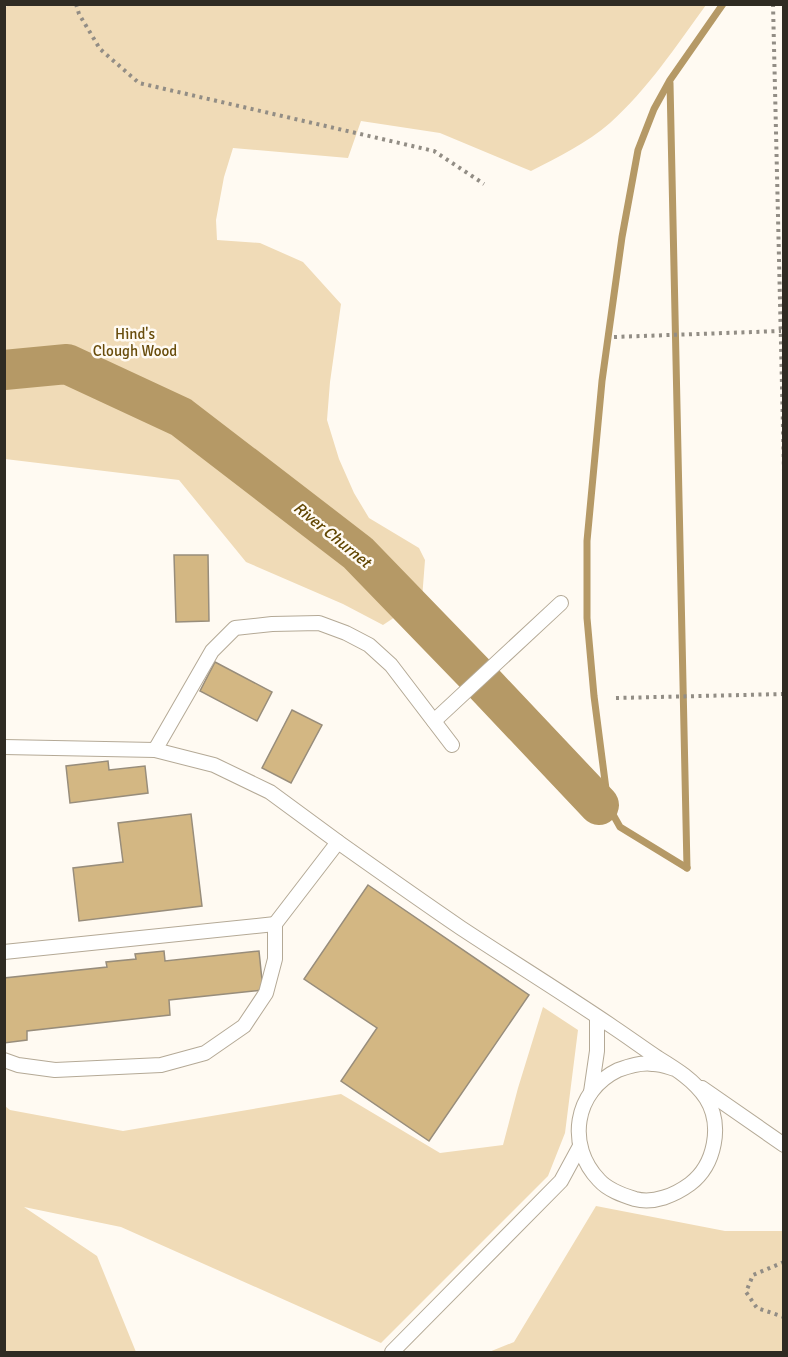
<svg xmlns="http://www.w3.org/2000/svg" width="788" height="1357" font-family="Signika,sans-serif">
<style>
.green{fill:#f0dbb7}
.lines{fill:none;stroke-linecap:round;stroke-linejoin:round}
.stream{stroke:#b59966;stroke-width:7}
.river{stroke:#b59966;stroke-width:40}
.building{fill:#d3b783;stroke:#988d7b;stroke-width:1.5}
.lane-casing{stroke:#b4a996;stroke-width:16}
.path{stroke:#928d85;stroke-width:4;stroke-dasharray:3 4.5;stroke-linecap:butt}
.lane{stroke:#fff;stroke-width:14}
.labels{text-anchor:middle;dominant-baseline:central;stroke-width:5;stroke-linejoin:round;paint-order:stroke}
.park-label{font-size:15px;fill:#684c0b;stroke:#fffaf2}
.water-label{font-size:16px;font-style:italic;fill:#624602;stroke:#fffaf2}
</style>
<rect width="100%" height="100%" fill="#fffaf2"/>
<g class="green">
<path d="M8,5H706C676,46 648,89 610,123C587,143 558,157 531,171L440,133L361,121L348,158L233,148L224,177L216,220L217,240L260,243L303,262L341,304L330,382L327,420L339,459L354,493L369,518L419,548L425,560L422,599L383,625L343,604L246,562L179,480L5,459L4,9Z"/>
<polygon points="543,1007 578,1030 565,1133 548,1176 381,1343 121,1227 24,1207 97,1256 136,1352 5,1352 5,1106 10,1110 123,1131 341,1094 440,1153 503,1145 518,1088"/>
<polygon points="596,1206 725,1231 783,1231 783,1352 489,1352 514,1342"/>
</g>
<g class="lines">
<g class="stream">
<polyline points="670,83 687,868"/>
<polyline points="606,789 594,696 587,618 587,541 602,381 622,237 638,150 654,109 670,80 723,4"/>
<polyline points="611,811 620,827 687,868"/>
</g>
<polyline class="river" points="4,370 67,364 181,417 358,553 480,679 599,805"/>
</g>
<g class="building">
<polygon points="174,555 208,555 209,621 176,622"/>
<polygon points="215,662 272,692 257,721 200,691"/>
<polygon points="292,710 322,725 291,783 262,768"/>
<polygon points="108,761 109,770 145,766 148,793 70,803 66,766"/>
<polygon points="191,814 202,906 79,921 73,868 123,862 118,823"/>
<polygon points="368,885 529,995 429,1141 341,1081 377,1028 304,979"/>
<polygon points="164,951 165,961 259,951 263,990 169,1000 170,1015 27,1031 27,1040 4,1043 4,978 107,967 106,962 136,959 135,954"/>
</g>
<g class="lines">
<defs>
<g id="lane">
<polyline points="434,721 561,603"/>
<polyline points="4,747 155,750 212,651 235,628 272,624 319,623 346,633 369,645 391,665 452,745"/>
<path d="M338,842C379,871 420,900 461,928C511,961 563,993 613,1027C628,1037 643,1048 658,1058C676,1069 694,1080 706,1098C723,1125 715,1165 690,1184C675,1195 654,1204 635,1199C622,1195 608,1190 599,1180C566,1146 574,1091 618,1070C629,1066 641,1062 653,1064C661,1064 668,1067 675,1069"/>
<polyline points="4,952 275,924"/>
<polyline points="4,1060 18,1065 55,1070 161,1065 205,1053 244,1026 266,993 275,959 275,924 338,842 270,792 214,765 155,750"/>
<polyline points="702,1088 784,1145"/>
<polyline points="591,1092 597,1051 597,1017"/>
<polyline points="392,1352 561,1181 580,1146"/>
</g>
</defs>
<use href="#lane" class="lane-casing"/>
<g class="path">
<polyline points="76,4 79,14 100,49 139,83 434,151 484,184"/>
<polyline points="773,4 784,471"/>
<polyline points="614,337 781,331"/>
<polyline points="616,698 784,694"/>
<polyline points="784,1262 753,1275 746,1292 757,1308 784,1317"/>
</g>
<use href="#lane" class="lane"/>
</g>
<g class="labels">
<g class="park-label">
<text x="135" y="334">Hind's<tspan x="135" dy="17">Clough Wood</tspan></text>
</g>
<g class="water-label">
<text transform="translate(332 535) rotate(39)">River Churnet</text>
</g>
</g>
<rect width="788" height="1357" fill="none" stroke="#2f2b23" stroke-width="12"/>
</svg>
